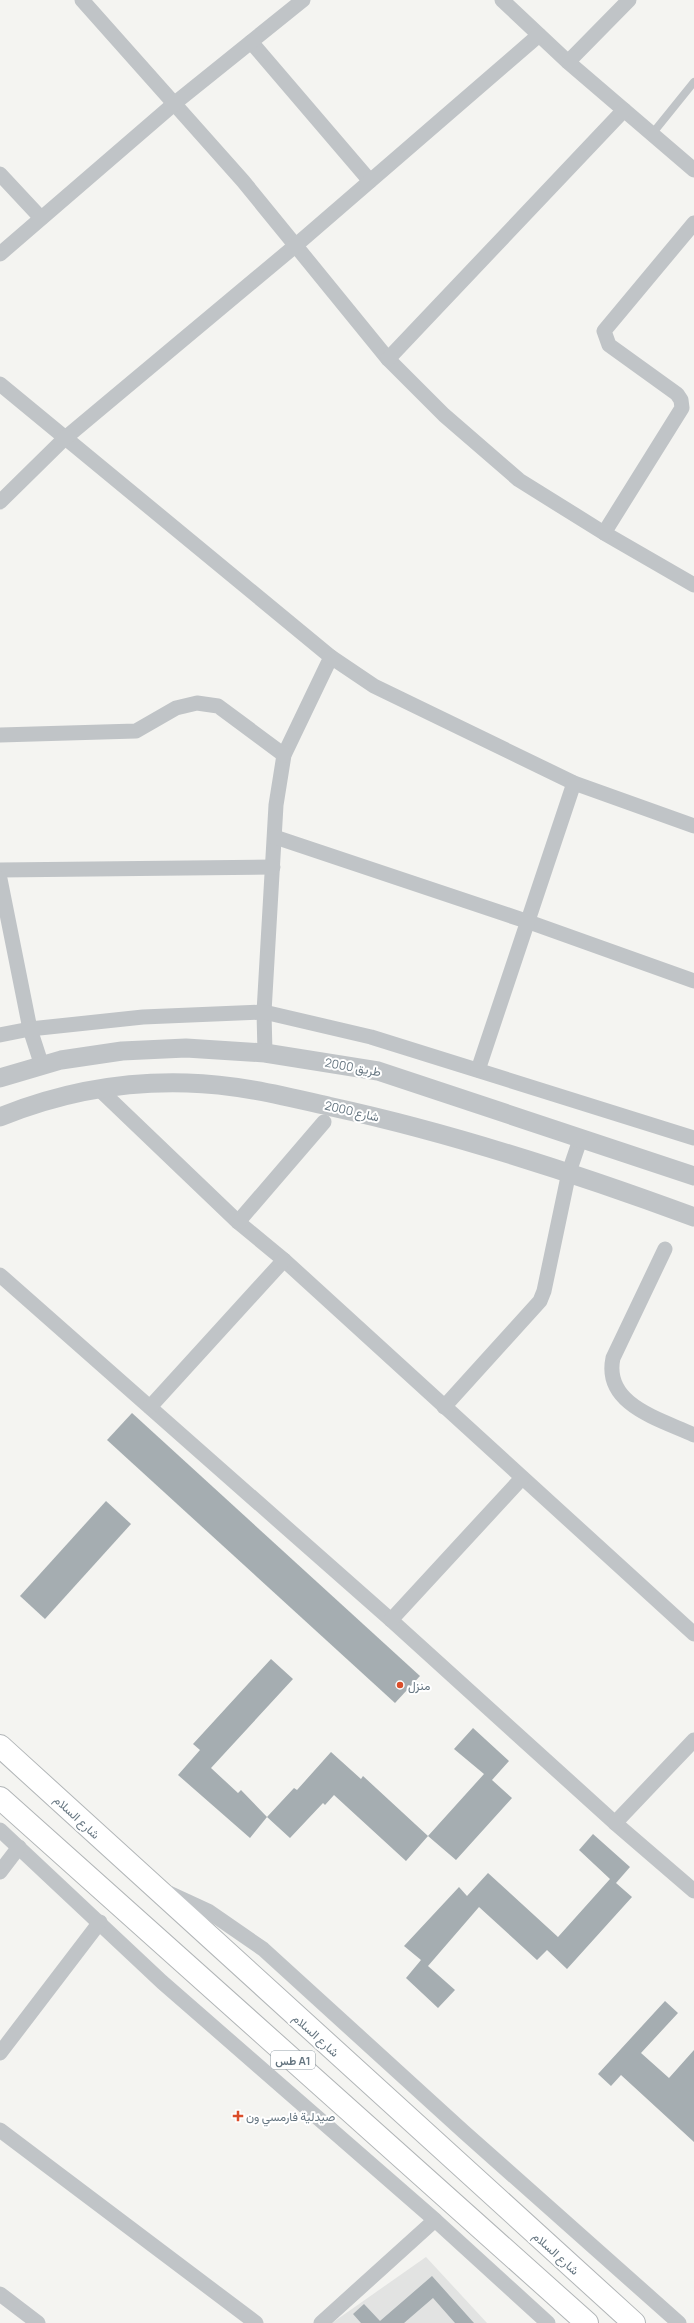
<svg xmlns="http://www.w3.org/2000/svg" width="694" height="2323" font-family="Manrope,Vazirmatn,sans-serif">
<style>
.built{fill:#e2e3e2}
.building{fill:#a5adb1}
.lines{fill:none;stroke-linecap:round;stroke-linejoin:round}
.trunk-casing{stroke:#b1b5b7;stroke-width:24}
.service{stroke:#c0c4c7;stroke-width:8}
.minor{stroke:#c0c4c7;stroke-width:15}
.tertiary{stroke:#c0c4c7;stroke-width:19}
.trunk{stroke:#fff;stroke-width:22}
.poi-dot{fill:#da4e2b;stroke:#fff;stroke-width:1.5}
.labels{text-anchor:middle;dominant-baseline:central;stroke-width:4;stroke-linejoin:round;paint-order:stroke}
.shield{fill:#fff;stroke:#939ea6;stroke-width:1}
.shield-label{font-size:11px;font-weight:bold;fill:#657580}
.street-label{font-size:12px;fill:#657580;stroke:#fff}
.poi-label{font-size:12px;fill:#657580;stroke:#fff;text-anchor:start}
</style>
<rect width="100%" height="100%" fill="#f4f4f1"/>
<polygon class="built" points="426,2257 487,2323 332,2323"/>
<g class="building">
<polygon points="132,1413 420,1676 395,1703 107,1440"/>
<polygon points="106,1501 131,1524 45,1619 20,1596"/>
<polygon points="271,1659 293,1679 211,1768 238,1793 241,1790 267,1817 250,1838 178,1775 200,1750 193,1744"/>
<polygon points="473,1728 509,1761 492,1780 512,1798 456,1860 428,1836 484,1774 454,1749"/>
<polygon points="331,1752 361,1779 363,1776 428,1836 406,1861 334,1795 325,1805 323,1803 290,1838 267,1817 294,1788 297,1790"/>
<polygon points="593,1834 630,1867 616,1883 632,1897 567,1969 547,1950 537,1960 479,1907 428,1966 455,1990 438,2008 406,1978 421,1960 404,1946 459,1887 467,1896 488,1873 558,1937 610,1879 579,1850"/>
<polygon points="665,2001 678,2013 641,2053 669,2078 694,2050 694,2142 621,2075 611,2086 598,2074"/>
<polygon points="432,2276 474,2323 455,2323 433,2298 404,2323 361,2323 353,2314 364,2304 380,2321"/>
</g>
<g class="lines">
<defs>
<g id="trunk">
<polyline points="0,1746 634,2323"/>
<polyline points="0,1798 587,2323"/>
</g>
</defs>
<use href="#trunk" class="trunk-casing"/>
<polyline class="service" points="652,134 694,82"/>
<g class="minor">
<polyline points="82,0 243,181 388,359 444,415 519,480 604,533 694,585"/>
<polyline points="502,0 568,62 694,170"/>
<polyline points="251,42 370,181"/>
<polyline points="568,62 629,0"/>
<polyline points="0,174 41,218"/>
<polyline points="0,254 175,103 303,0"/>
<polyline points="388,359 624,110"/>
<polyline points="0,384 331,657 284,755 276,805 264,1012 265,1053"/>
<polyline points="0,502 64,439 295,246 539,35"/>
<polyline points="604,533 682,408 681,400 677,394 609,345 604,331 694,223"/>
<polyline points="331,657 374,686 574,783 694,826"/>
<polyline points="0,735 136,731 176,708 197,703 218,706 284,755"/>
<polyline points="275,837 529,922 694,981"/>
<polyline points="0,870 273,867"/>
<polyline points="0,879 30,1029 42,1066"/>
<polyline points="0,1035 30,1029 143,1017 264,1012 371,1037 694,1138"/>
<polyline points="478,1070 574,783"/>
<polyline points="98,1088 238,1222 284,1260 694,1634"/>
<polyline points="238,1222 324,1122"/>
<path d="M665,1249L613,1358C603,1405 660,1419 694,1435"/>
<polyline points="0,1275 391,1620 615,1823 694,1891"/>
<polyline points="150,1407 284,1260"/>
<polyline points="444,1407 540,1301 544,1291 569,1172 581,1137"/>
<polyline points="391,1620 522,1478"/>
<polyline points="615,1823 694,1740"/>
<polyline points="0,1830 162,1982 435,2220 548,2323"/>
<polyline points="0,1872 19,1847"/>
<polyline points="169,1893 208,1911 263,1949 464,2132 679,2323"/>
<polyline points="0,2053 100,1922"/>
<polyline points="0,2130 256,2323"/>
<polyline points="0,2294 38,2323"/>
<polyline points="321,2323 435,2220"/>
</g>
<g class="tertiary">
<polyline points="0,1078 61,1060 122,1051 186,1048 265,1053 378,1071 694,1176"/>
<path d="M0,1117C59,1093 122,1081 187,1083C236,1084 284,1096 332,1107C456,1134 575,1173 694,1217"/>
</g>
<use href="#trunk" class="trunk"/>
</g>
<g class="poi-dot">
<circle cx="400" cy="1685" r="4"/>
<path d="M236 2110h4v4h4v4h-4v4h-4v-4h-4v-4h4z"/>
</g>
<g class="labels">
<rect class="shield" x="271" y="2051" width="44" height="18" rx="3"/>
<g class="shield-label">
<text x="293" y="2060">طس A1</text>
</g>
<g class="street-label">
<text transform="translate(353 1067) rotate(10)">طريق 2000</text>
<text transform="translate(352 1111) rotate(13)">شارع 2000</text>
<text transform="translate(77 1817) rotate(43)">شارع السلام</text>
<text transform="translate(316 2035) rotate(42)">شارع السلام</text>
<text transform="translate(556 2253) rotate(42)">شارع السلام</text>
</g>
<g class="poi-label">
<text x="408" y="1685">منزل</text>
<text x="246" y="2116">صيدلية فارمسي ون</text>
</g>
</g>
</svg>
